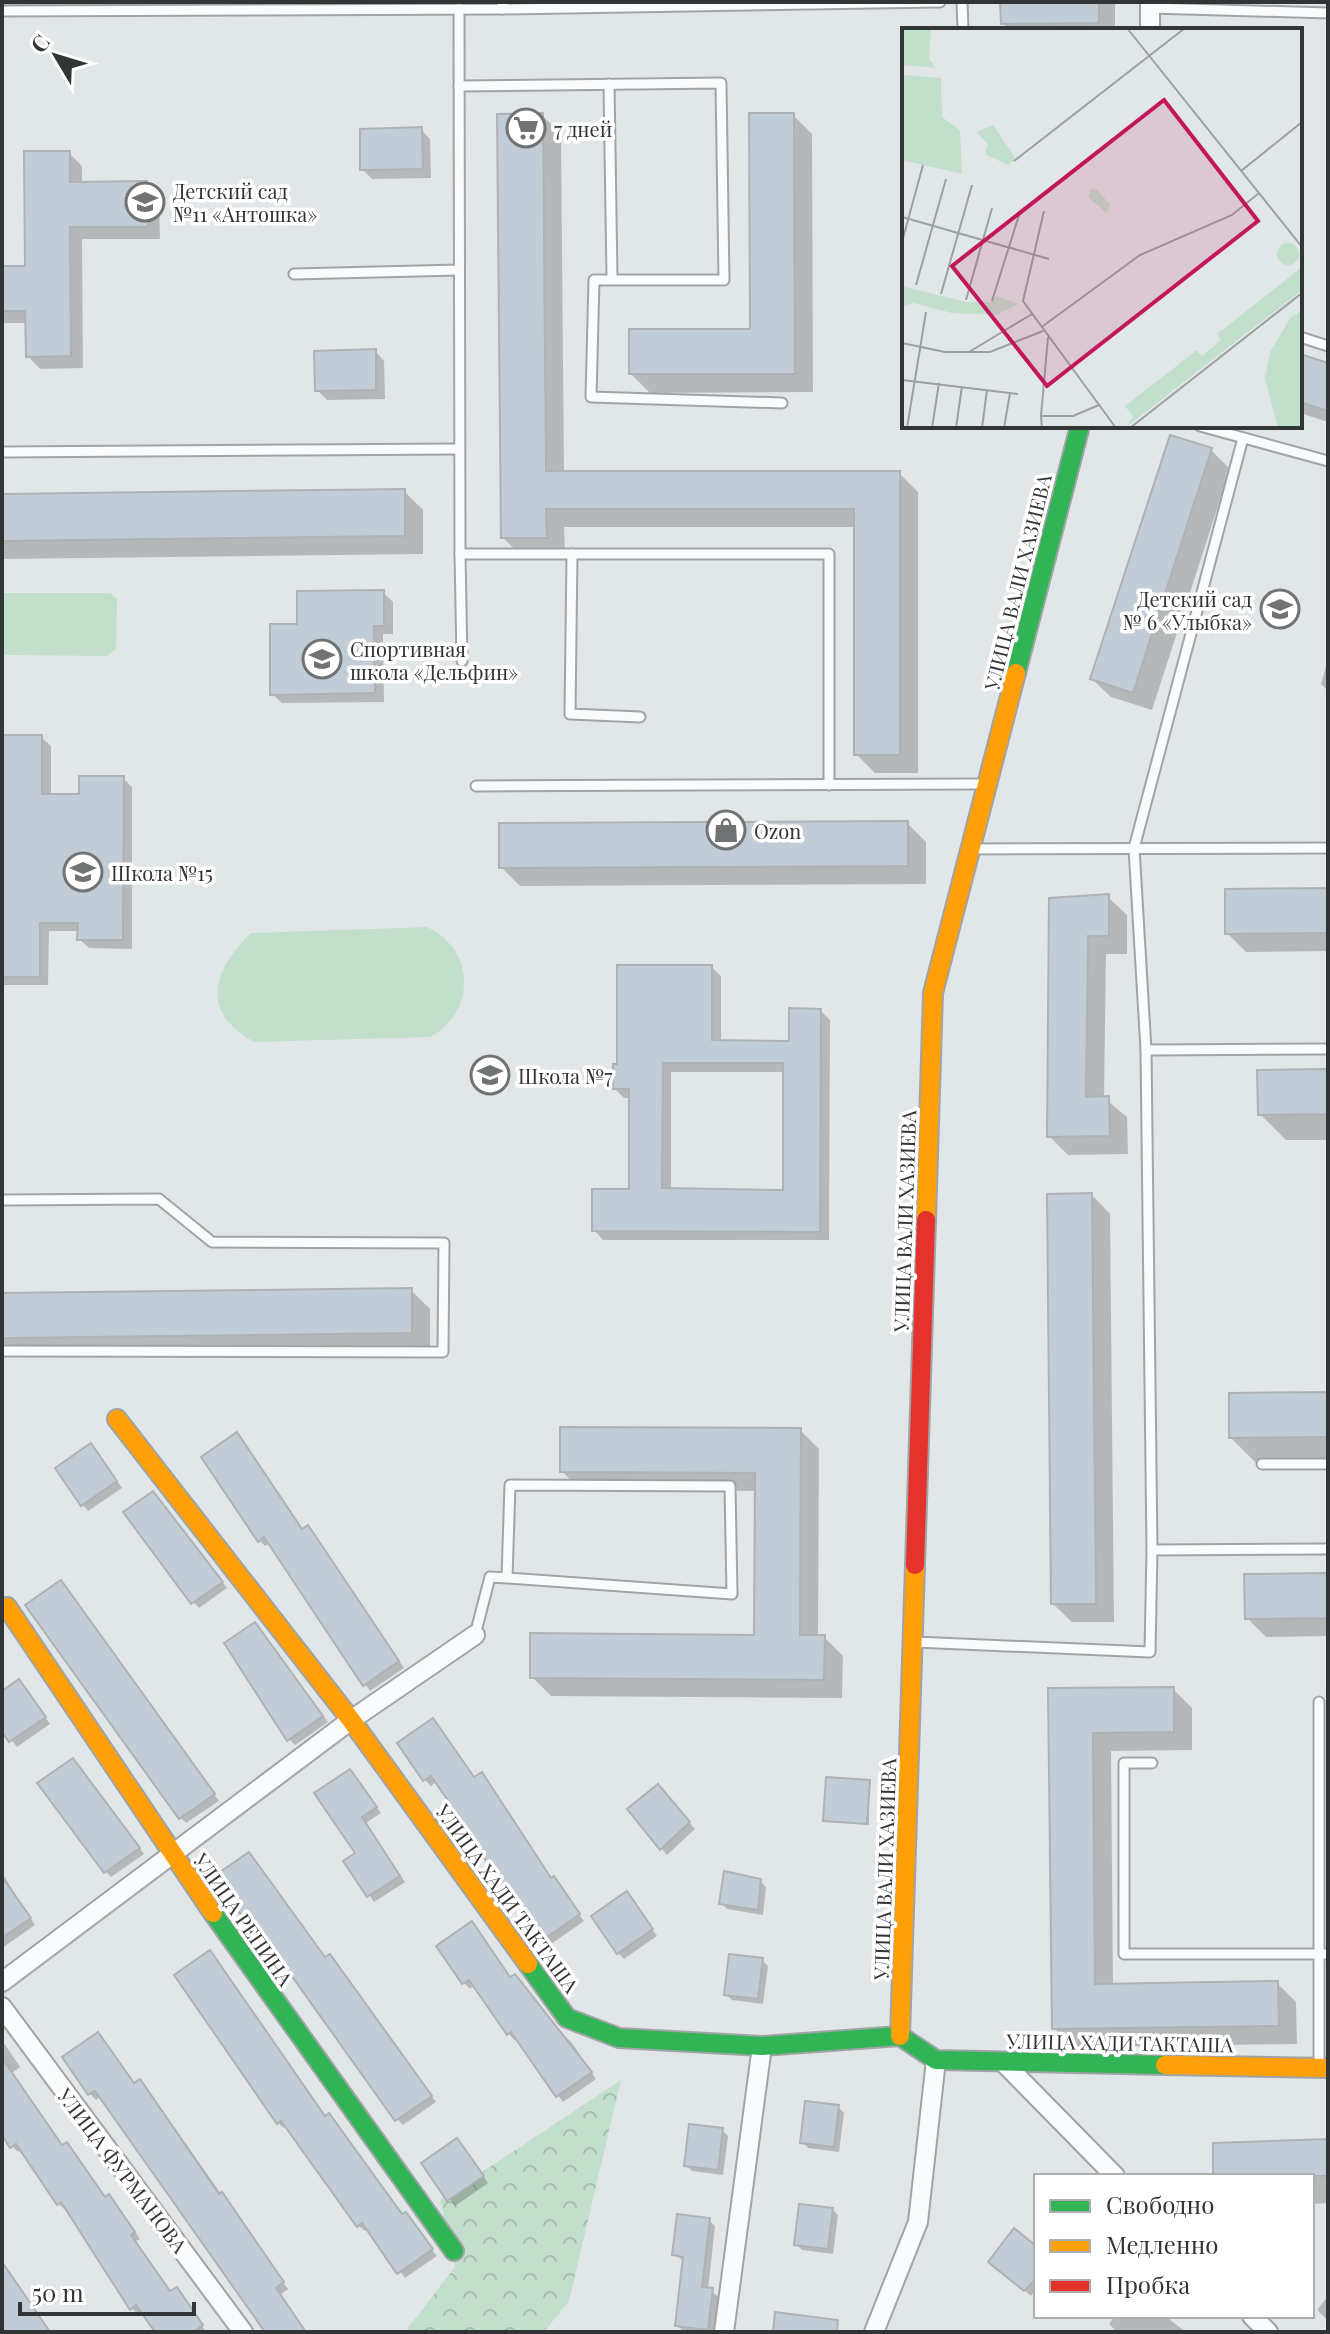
<svg xmlns="http://www.w3.org/2000/svg" width="1330" height="2334" font-family="'Playfair Display',serif">
<style>
.forest{fill:url(#forest-crowns)}
.pitch{fill:#c2dfcc}
.shadow{fill:#0003;fill-rule:evenodd}
.building{fill:#c2ccd6;stroke:#aeb2b4;stroke-width:2;fill-rule:evenodd}
.lines{fill:none;stroke-linecap:round;stroke-linejoin:round}
.lane-casing{stroke:#a0a4a5;stroke-width:13}
.street-casing{stroke:#a0a4a5;stroke-width:22}
.fast-casing{stroke:#a0a4a5;stroke-width:22}
.slow-casing{stroke:#a0a4a5;stroke-width:22}
.jam-casing{stroke:#a0a4a5;stroke-width:22}
.lane{stroke:#fafbfc;stroke-width:9}
.street{stroke:#fafbfc;stroke-width:18}
.fast{stroke:#30b455;stroke-width:18}
.slow{stroke:#ff9f0a;stroke-width:18}
.jam{stroke:#e5322d;stroke-width:18}
.labels{text-anchor:middle;dominant-baseline:central;stroke-width:7;stroke-linejoin:round;paint-order:stroke}
.poi-label{font-size:20px;fill:#313536;stroke:#fff;text-anchor:start}
.street-label{font-size:20px;fill:#313536;stroke:#fff}
.inset-road{fill:none;stroke:#9ba0a1;stroke-width:2}
.view{fill:#c2185b;fill-opacity:0.15;stroke:#c2185b;stroke-width:4}
.inset-edge{fill:none;stroke:#313536;stroke-width:4}
</style>
<defs>
<pattern id="forest-crowns" width="20" height="18" patternUnits="userSpaceOnUse" patternTransform="scale(2)"><rect width="20" height="18" fill="#c2dfcc"/><path d="M2 6a3 3 0 1 1 6 0M12 15a3 3 0 1 1 6 0" fill="none" stroke="#a7c0b0"/></pattern>
</defs>
<rect width="100%" height="100%" fill="#e1e7e8"/>
<polygon class="forest" points="621,2080 569,2301 544,2332 405,2332 455,2267 440,2200"/>
<g class="pitch">
<polygon points="2,593 110,593 117,599 116,649 107,656 2,655"/>
<path d="M427,927C475,949 477,1012 430,1037L254,1042C199,1011 213,970 251,933Z"/>
</g>
<g class="shadow">
<polygon points="2,2 484,2 484,3 2,8"/>
<polygon points="1002,2 1115,2 1115,30 1009,30 1003,23"/>
<polygon points="542,115 561,134 564,473 899,473 918,492 918,773 875,773 856,754 856,527 564,527 565,556 522,556 503,538"/>
<polygon points="793,115 812,134 813,392 650,393 631,374 752,331"/>
<polygon points="421,129 430,139 431,178 372,179 362,169"/>
<polygon points="69,153 82,166 82,184 147,183 159,196 160,239 82,239 83,368 40,369 28,356 27,323 2,323 2,268 27,268"/>
<polygon points="375,351 384,361 385,399 327,400 317,390"/>
<polygon points="1300,356 1328,365 1328,422 1300,413"/>
<polygon points="1211,450 1230,469 1152,710 1111,697 1092,679"/>
<polygon points="404,491 423,510 423,554 2,559 2,496"/>
<polygon points="383,592 393,602 393,634 383,634 384,702 282,703 272,694 299,626"/>
<polygon points="1328,659 1328,691 1321,684"/>
<polygon points="2,737 41,737 51,746 51,796 81,796 123,778 132,787 132,949 89,948 79,939 80,931 49,931 48,985 2,985"/>
<polygon points="907,823 926,842 926,884 520,886 501,867"/>
<polygon points="1328,890 1328,951 1246,952 1227,933"/>
<polygon points="1108,897 1127,915 1127,954 1106,954 1104,1098 1127,1117 1128,1154 1068,1155 1049,1136 1051,900"/>
<path d="M711,967L721,976V1042L791,1043L821,1011L830,1020L829,1240H603L594,1230L631,1191V1098H624L615,1089L619,1066ZM671,1072H785V1192L671,1190Z"/>
<polygon points="1328,1071 1328,1140 1286,1140 1260,1114"/>
<polygon points="1092,1195 1110,1214 1114,1622 1072,1622 1053,1604"/>
<polygon points="411,1290 430,1309 430,1351 2,1356 2,1295"/>
<polygon points="1328,1394 1328,1463 1257,1464 1231,1438"/>
<polygon points="800,1430 819,1449 818,1637 824,1637 843,1656 842,1698 551,1696 532,1677 756,1637 757,1491 580,1490 562,1471"/>
<polygon points="242,1441 303,1531 308,1527 314,1533 404,1668 370,1691 270,1543 265,1546 259,1540"/>
<polygon points="97,1452 122,1488 88,1511 83,1505"/>
<polygon points="159,1500 227,1588 199,1608 193,1602"/>
<polygon points="1328,1575 1328,1636 1266,1637 1247,1618"/>
<polygon points="61,1582 219,1801 186,1823 180,1817"/>
<polygon points="260,1631 328,1722 295,1745 289,1739"/>
<polygon points="25,1688 50,1724 17,1747 2,1728 2,1694"/>
<polygon points="1173,1689 1192,1708 1192,1750 1111,1751 1113,1985 1277,1983 1296,2002 1297,2044 1072,2047 1054,2028 1050,1690"/>
<polygon points="400,1744 475,1779 584,1921 551,1944 437,1781 431,1786 425,1780"/>
<polygon points="79,1766 144,1854 111,1877 105,1871"/>
<polygon points="350,1771 381,1813 366,1823 405,1882 374,1902 346,1862 358,1854"/>
<polygon points="869,1782 869,1825 825,1820"/>
<polygon points="663,1792 695,1829 667,1855 630,1810"/>
<polygon points="2,1873 35,1925 2,1948"/>
<polygon points="215,1878 336,1963 436,2102 403,2125 397,2119 288,1966 284,1968 278,1963"/>
<polygon points="760,1881 766,1887 763,1915 727,1909 721,1903"/>
<polygon points="632,1900 657,1936 624,1959 618,1953"/>
<polygon points="478,1930 511,1978 563,2039 566,2037 572,2043 596,2079 563,2102 517,2038 514,2040 509,2034 475,1985 470,1989 464,1983 439,1947"/>
<polygon points="210,1953 326,2118 437,2256 405,2278 368,2229 365,2231 359,2226 287,2126 284,2128 278,2123"/>
<polygon points="762,1960 768,1966 763,2004 732,2000 726,1994"/>
<polygon points="98,2035 135,2085 146,2087 288,2289 280,2295 306,2332 260,2332 264,2327 101,2096 96,2100 90,2094"/>
<polygon points="2,2040 20,2067 12,2073 63,2147 106,2199 109,2197 115,2202 140,2239 136,2241 171,2293 182,2295 206,2332 156,2332 142,2311 137,2314 132,2308 67,2207 64,2209 58,2203 22,2150 18,2152 12,2146 2,2132"/>
<polygon points="838,2107 844,2113 839,2152 808,2148 802,2142"/>
<polygon points="722,2130 728,2136 723,2175 692,2171 686,2165"/>
<polygon points="1328,2141 1328,2203 1312,2204 1312,2176 1215,2176"/>
<polygon points="463,2147 488,2183 455,2206 424,2164"/>
<polygon points="832,2209 838,2215 833,2254 802,2250 796,2244"/>
<polygon points="709,2220 715,2226 708,2290 718,2296 714,2332 683,2331 677,2325 685,2261 674,2255"/>
<polygon points="1036,2242 1036,2290 1031,2296 997,2268"/>
<polygon points="1328,2296 1328,2321 1317,2310"/>
<polygon points="1115,2316 1165,2316 1186,2332 1117,2332 1109,2324"/>
</g>
<g class="building">
<polygon points="1000,2 1099,2 1099,23 1001,24"/>
<polygon points="543,113 546,471 900,471 900,755 854,755 854,509 546,509 547,538 501,538 497,114"/>
<polygon points="749,113 794,113 795,374 629,374 629,329 750,329"/>
<polygon points="422,127 423,169 360,170 360,129"/>
<polygon points="24,151 70,151 70,182 147,181 148,227 70,227 71,356 26,357 25,311 2,311 2,266 25,266"/>
<polygon points="376,349 376,390 315,391 314,351"/>
<polygon points="1300,354 1328,363 1328,411 1300,402"/>
<polygon points="1170,435 1212,448 1133,693 1090,679"/>
<polygon points="405,489 405,536 2,541 2,494"/>
<polygon points="384,590 384,626 374,626 375,693 270,695 270,624 297,624 297,591"/>
<polygon points="2,735 42,735 42,794 79,794 79,776 124,776 123,940 77,940 78,923 40,923 40,977 2,977"/>
<polygon points="908,821 908,866 499,868 499,823"/>
<polygon points="1328,888 1328,933 1225,934 1225,889"/>
<polygon points="1109,894 1109,936 1088,936 1086,1097 1109,1096 1110,1136 1047,1137 1049,898"/>
<path d="M617,965H712V1040L789,1041V1008L821,1009L820,1232L592,1231V1189H629V1089H613V1064H617ZM663,1063H783V1190L662,1188Z"/>
<polygon points="1328,1069 1328,1114 1258,1115 1257,1070"/>
<polygon points="1092,1193 1096,1604 1051,1604 1047,1194"/>
<polygon points="412,1288 412,1333 2,1338 2,1293"/>
<polygon points="1328,1392 1328,1437 1229,1438 1229,1393"/>
<polygon points="560,1427 801,1428 800,1635 825,1635 824,1680 530,1678 530,1633 754,1635 755,1473 560,1472"/>
<polygon points="237,1432 302,1529 308,1525 399,1661 363,1686 264,1537 258,1542 201,1457"/>
<polygon points="91,1443 117,1481 81,1506 55,1468"/>
<polygon points="153,1491 223,1582 191,1604 123,1512"/>
<polygon points="1328,1573 1328,1618 1245,1619 1244,1574"/>
<polygon points="61,1580 215,1794 179,1819 25,1605"/>
<polygon points="255,1622 323,1716 287,1741 224,1643"/>
<polygon points="19,1679 46,1717 9,1742 2,1732 2,1691"/>
<polygon points="1174,1687 1174,1732 1093,1733 1095,1984 1278,1981 1279,2026 1052,2029 1048,1688"/>
<polygon points="433,1718 474,1777 482,1772 551,1878 554,1876 580,1914 544,1939 478,1850 481,1848 431,1776 423,1781 397,1743"/>
<polygon points="73,1758 140,1848 104,1873 37,1783"/>
<polygon points="350,1769 377,1807 362,1817 400,1876 367,1897 343,1861 355,1853 314,1793"/>
<polygon points="826,1777 870,1780 867,1824 823,1821"/>
<polygon points="658,1784 690,1822 660,1850 627,1809"/>
<polygon points="249,1852 325,1957 330,1954 432,2096 395,2121 281,1961 277,1964 213,1877"/>
<polygon points="724,1871 761,1879 758,1910 719,1904"/>
<polygon points="2,1877 31,1918 2,1938"/>
<polygon points="627,1891 653,1929 617,1954 591,1916"/>
<polygon points="472,1921 510,1977 515,1974 592,2072 556,2097 511,2032 507,2035 469,1980 462,1984 436,1946"/>
<polygon points="210,1950 325,2116 329,2113 402,2214 406,2212 433,2249 397,2274 362,2223 357,2227 281,2121 277,2124 174,1975"/>
<polygon points="729,1954 763,1958 758,1999 724,1995"/>
<polygon points="98,2032 134,2083 140,2079 219,2194 222,2192 284,2282 276,2288 306,2332 265,2332 95,2091 88,2095 62,2057"/>
<polygon points="2,2058 62,2145 67,2142 105,2197 109,2194 135,2232 131,2235 170,2291 177,2287 203,2325 193,2332 155,2332 136,2305 130,2310 61,2202 57,2205 16,2144 10,2148 2,2135"/>
<polygon points="805,2101 839,2105 834,2147 800,2143"/>
<polygon points="689,2124 723,2128 718,2170 684,2166"/>
<polygon points="457,2138 484,2176 447,2201 421,2163"/>
<polygon points="1328,2139 1328,2176 1213,2176 1213,2143"/>
<polygon points="799,2204 833,2208 828,2249 794,2245"/>
<polygon points="677,2214 710,2218 702,2287 713,2288 708,2330 675,2326 683,2257 672,2255"/>
<polygon points="1014,2228 1036,2246 1036,2279 1024,2291 988,2262"/>
<polygon points="2,2262 29,2301 50,2332 2,2332"/>
<polygon points="775,2312 838,2320 837,2332 773,2332"/>
</g>
<g class="lines">
<defs>
<g id="lane">
<polyline points="962,2 963,30"/>
<polyline points="1150,8 1328,13"/>
<polyline points="459,9 460,554 829,554 829,785"/>
<polyline points="502,9 940,2"/>
<polyline points="2,11 502,9 502,2"/>
<polyline points="609,84 612,278"/>
<polyline points="459,86 721,83 724,280 594,280 591,397 782,403"/>
<polyline points="294,274 459,270"/>
<polyline points="1300,337 1328,346"/>
<polyline points="1200,426 1328,461"/>
<polyline points="2,452 459,449"/>
<polyline points="460,554 462,661"/>
<polyline points="572,554 570,714 640,717"/>
<polyline points="476,786 984,784"/>
<polyline points="971,849 1328,848"/>
<polyline points="1146,1050 1328,1049"/>
<polyline points="2,1200 159,1199 212,1242 444,1243 443,1352 2,1351"/>
<polyline points="1262,1464 1328,1464"/>
<polyline points="1152,1550 1328,1549"/>
<polyline points="475,1635 490,1577 507,1578 732,1594 730,1486 510,1485 507,1578"/>
<polyline points="915,1642 1150,1652 1152,1550 1146,1050 1134,848 1243,438"/>
<polyline points="1319,1702 1319,2064"/>
<polyline points="1152,1763 1124,1763 1124,1954 1328,1954"/>
</g>
<g id="street">
<polyline points="1150,2 1150,30"/>
<polyline points="2,1982 351,1720 475,1635"/>
<polyline points="2,2007 243,2332"/>
<polyline points="1003,2062 1115,2176"/>
<polyline points="1252,2316 1268,2332"/>
<polyline points="724,2332 762,2046"/>
<polyline points="874,2332 918,2222 936,2060"/>
</g>
<g id="fast">
<polyline points="1016,673 1080,426"/>
<polyline points="213,1913 454,2251"/>
<polyline points="528,1964 567,2018 619,2038 762,2046 900,2036 936,2060 1165,2065"/>
</g>
<g id="slow">
<polyline points="926,1220 933,993 1016,673"/>
<polyline points="117,1419 351,1720 528,1964"/>
<polyline points="7,1607 213,1913"/>
<polyline points="900,2036 915,1565"/>
<polyline points="1165,2065 1328,2068"/>
</g>
<polyline id="jam" points="915,1565 926,1220"/>
</defs>
<use href="#lane" class="lane-casing"/>
<use href="#street" class="street-casing"/>
<use href="#fast" class="fast-casing"/>
<use href="#slow" class="slow-casing"/>
<use href="#jam" class="jam-casing"/>
<use href="#lane" class="lane"/>
<use href="#street" class="street"/>
<use href="#fast" class="fast"/>
<use href="#slow" class="slow"/>
<use href="#jam" class="jam"/>
</g>
<defs>
<symbol id="supermarket-ring" viewBox="-11 -11 22 22"><circle r="9.5" fill="#fff" stroke="#6f7374" stroke-width="1.5"/><path d="M-6-5.5h2.5l.6 2H6L4.5 2H-2.5L-4.4-4H-6ZM-1.5 3.2a1.3 1.3 0 1 0 .1 0ZM3 3.2a1.3 1.3 0 1 0 .1 0Z" fill="#6f7374"/></symbol>
<symbol id="school-ring" viewBox="-11 -11 22 22"><circle r="9.5" fill="#fff" stroke="#6f7374" stroke-width="1.5"/><path d="M0-5L7-2L0 1L-7-2ZM-4 1L0 2.5L4 1V4Q0 6-4 4Z" fill="#6f7374"/></symbol>
<symbol id="shop-ring" viewBox="-11 -11 22 22"><circle r="9.5" fill="#fff" stroke="#6f7374" stroke-width="1.5"/><path d="M-5-2.5h2.3a2.7 3.5 0 0 1 5.4 0H5L5.5 6h-11ZM-1.5-2.5h3a1.5 2.3 0 0 0-3 0Z" fill="#6f7374"/></symbol>
</defs>
<g fill-rule="evenodd">
<use href="#supermarket-ring" x="504" y="106" width="44" height="44"/>
<use href="#school-ring" x="123" y="180" width="44" height="44"/>
<use href="#school-ring" x="1258" y="587" width="44" height="44"/>
<use href="#school-ring" x="300" y="637" width="44" height="44"/>
<use href="#shop-ring" x="704" y="808" width="44" height="44"/>
<use href="#school-ring" x="61" y="850" width="44" height="44"/>
<use href="#school-ring" x="468" y="1053" width="44" height="44"/>
</g>
<g class="labels">
<g class="poi-label">
<text x="554" y="128">7 дней</text>
<text x="173" y="190">Детский сад<tspan x="173" dy="23">№11 «Антошка»</tspan></text>
<text x="1252" y="598" text-anchor="end">Детский сад<tspan x="1252" dy="23">№ 6 «Улыбка»</tspan></text>
<text x="350" y="648">Спортивная<tspan x="350" dy="23">школа «Дельфин»</tspan></text>
<text x="754" y="830">Ozon</text>
<text x="111" y="872">Школа №15</text>
<text x="518" y="1075">Школа №7</text>
</g>
<g class="street-label">
<text transform="translate(1017 582) rotate(-76)">УЛИЦА ВАЛИ ХАЗИЕВА</text>
<text transform="translate(904 1221) rotate(-88)">УЛИЦА ВАЛИ ХАЗИЕВА</text>
<text transform="translate(884 1869) rotate(-88)">УЛИЦА ВАЛИ ХАЗИЕВА</text>
<text transform="translate(508 1898) rotate(54)">УЛИЦА ХАДИ ТАКТАША</text>
<text transform="translate(244 1919) rotate(55)">УЛИЦА РЕПИНА</text>
<text transform="translate(1120 2042) rotate(1)">УЛИЦА ХАДИ ТАКТАША</text>
<text transform="translate(123 2170) rotate(53)">УЛИЦА ФУРМАНОВА</text>
</g>
</g>
<g transform="translate(902 28)">
<rect width="400" height="400" fill="#e1e7e8"/>
<path d="M400,239V262L224,399L231,389L223,378L295,322L300,328L319,312L315,306Z" fill="#c2dfcc"/>
<path d="M0,47L39,50L40,89L58,102L60,146L0,132ZM0,258L65,274H89L94,268L117,276L94,287L50,285L11,275L0,279ZM400,282V400H376L363,351L368,324L389,289Z" fill="#c2dfcc"/>
<path d="M0,0H29L27,31L34,40L0,37Z" fill="#c2dfcc"/>
<path d="M91,97L114,131L106,137L83,126L86,117L75,104ZM375 226a11 11 0 1 1 22 0a11 11 0 1 1-22 0Z" fill="#c2dfcc"/>
<path d="M195,161L208,177L204,185L186,169L188,162Z" fill="#c2dfcc"/>
<path class="inset-road" d="M225,0L400,219M112,133L283,0M339,143L400,94M142,183L121,273L214,400M0,189L147,231M0,214L21,137M14,257L44,151M39,266L70,157M64,272L90,180M90,273L117,187M141,298L238,227L330,187L357,165M0,315L43,324H88L141,303M67,324L130,286M0,352L116,366M139,388L146,309M5,400L24,284M30,400L37,355M54,400L60,358M80,400L85,362M102,400L108,365M140,400L139,388H171L197,377M228,400L400,265"/>
<path class="view" d="M262,72L356,193L145,358L50,238Z"/>
<rect width="400" height="400" class="inset-edge"/>
</g>
<rect width="1330" height="2334" fill="none" stroke="#313536" stroke-width="8"/>
<rect x="1034" y="2174" width="280" height="144" fill="#ffffff" stroke="#adaeaf" stroke-width="2"/>
<rect x="1050" y="2200" width="40" height="12" fill="#30b455" stroke="#adaeaf" stroke-width="2"/>
<text x="1106" y="2214" font-size="24" fill="#313536">Свободно</text>
<rect x="1050" y="2240" width="40" height="12" fill="#ff9f0a" stroke="#adaeaf" stroke-width="2"/>
<text x="1106" y="2254" font-size="24" fill="#313536">Медленно</text>
<rect x="1050" y="2280" width="40" height="12" fill="#e5322d" stroke="#adaeaf" stroke-width="2"/>
<text x="1106" y="2294" font-size="24" fill="#313536">Пробка</text>
<g transform="translate(56 56) rotate(308)" stroke="#ffffff" stroke-width="6" paint-order="stroke">
<path d="M0-6L14 30L0 20L-14 30Z" fill="#313536"/>
<text y="-12" font-size="22" font-weight="bold" text-anchor="middle" fill="#313536">С</text>
</g>
<path d="M20 2302v12h174v-12" fill="none" stroke="#313536" stroke-width="4"/>
<text x="32" y="2302" font-size="24" fill="#313536" stroke="#ffffff" stroke-width="6" paint-order="stroke">50 m</text>
</svg>
